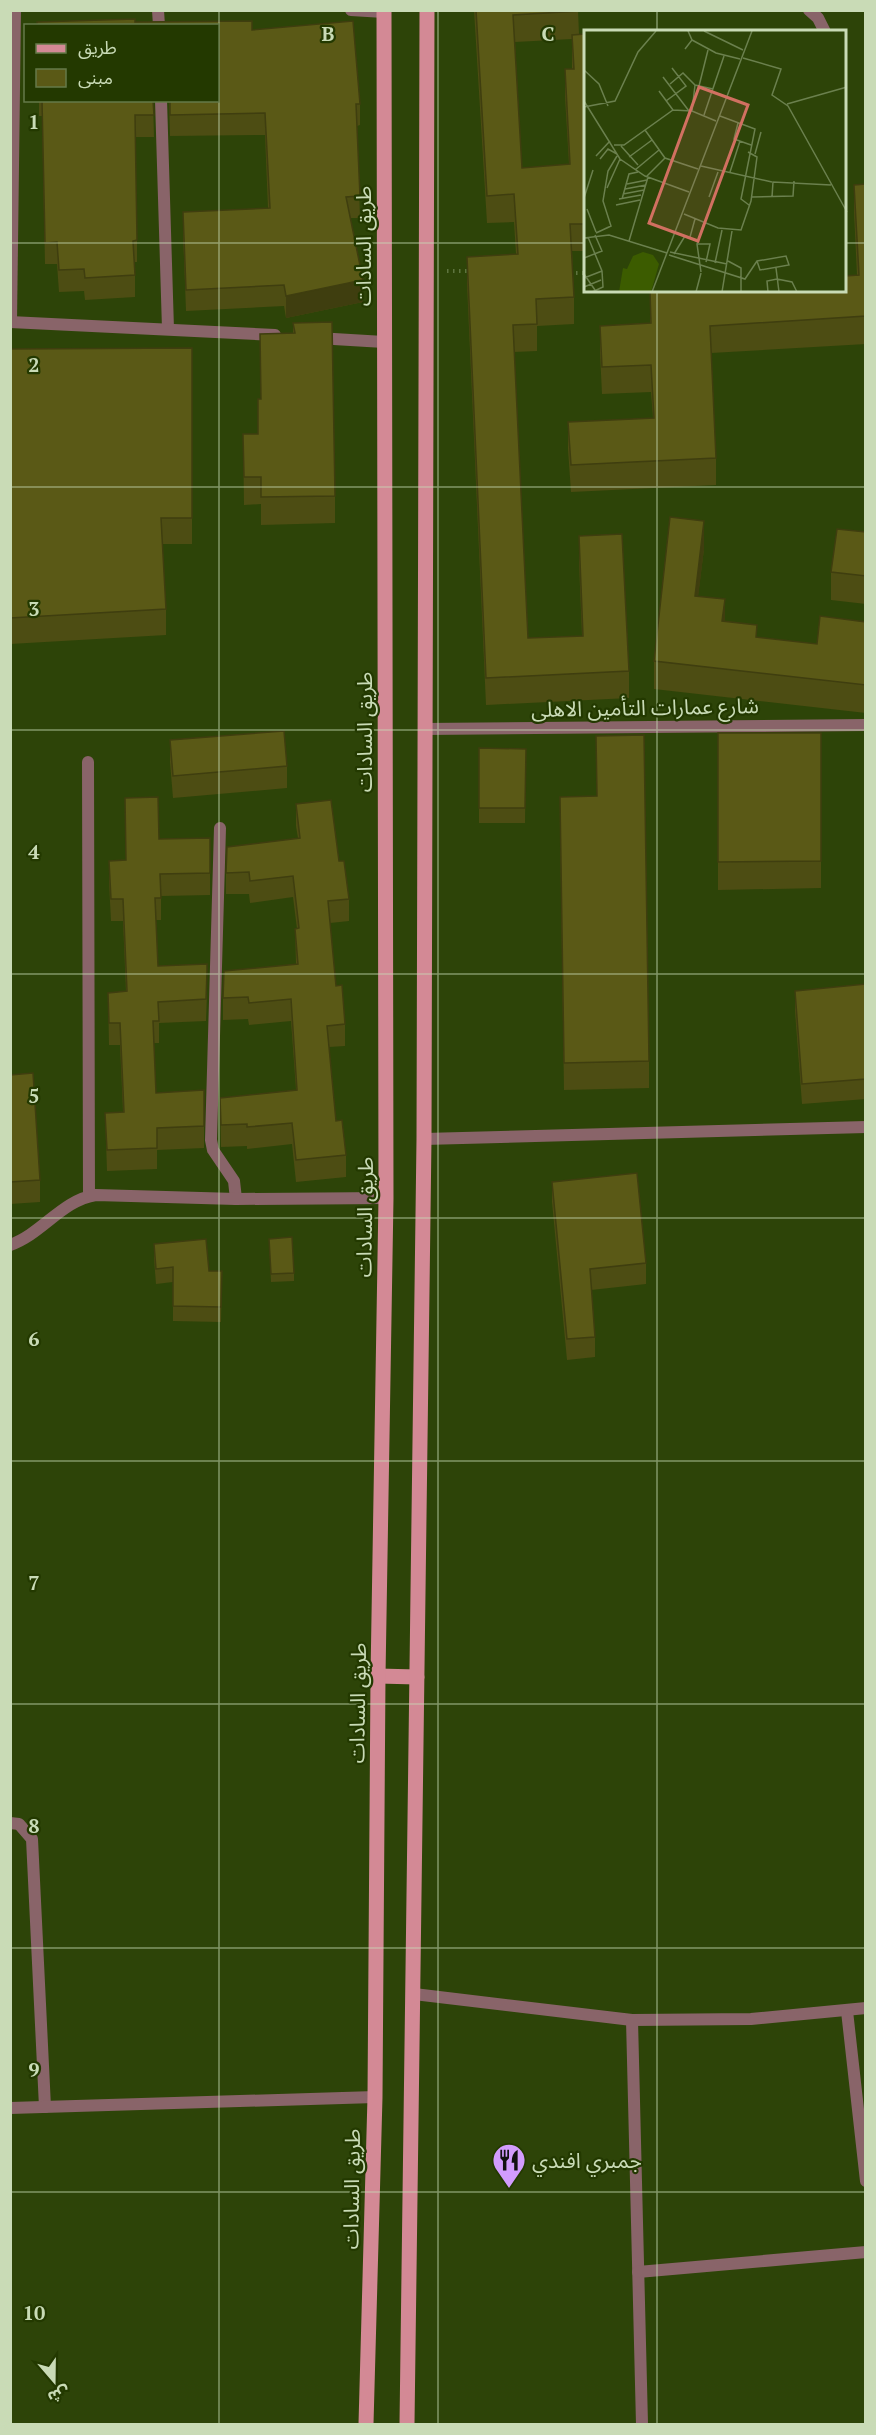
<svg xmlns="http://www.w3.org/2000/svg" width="876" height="2435" font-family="'PT Serif','Noto Sans Arabic',serif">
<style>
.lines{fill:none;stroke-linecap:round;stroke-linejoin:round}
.path{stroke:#5e743f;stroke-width:4;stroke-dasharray:1.5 4.5;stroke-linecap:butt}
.lane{stroke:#896469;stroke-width:12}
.street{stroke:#896469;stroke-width:12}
.primary{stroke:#d38995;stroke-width:15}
.wall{fill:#4d4d13;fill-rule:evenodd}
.shaded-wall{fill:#3f3e0f}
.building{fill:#5a5916;stroke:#3f3e0f;stroke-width:1.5}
.grid{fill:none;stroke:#c9dbb6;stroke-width:1.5;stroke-opacity:0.55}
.labels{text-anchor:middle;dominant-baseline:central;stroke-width:4.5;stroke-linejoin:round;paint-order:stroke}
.street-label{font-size:21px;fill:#c9dbb6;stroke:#233900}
.poi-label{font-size:21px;fill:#c9dbb6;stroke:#233900;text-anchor:start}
.inset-road{fill:none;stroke:#6b804e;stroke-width:1.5}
.view{fill:#d17061;fill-opacity:0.15;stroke:#d17061;stroke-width:3}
.inset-edge{fill:none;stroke:#c9dbb6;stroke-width:3}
.grid-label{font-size:20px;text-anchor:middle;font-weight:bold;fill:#c9dbb6;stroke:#233900;stroke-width:4.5;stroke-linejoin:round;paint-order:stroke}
</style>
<rect width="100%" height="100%" fill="#2d4408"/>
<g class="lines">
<g class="path">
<polyline points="447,271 470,271"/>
<polyline points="570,273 585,273"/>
</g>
<g class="lane">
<polyline points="809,10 818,18 825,32"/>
<polyline points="220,828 211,1140 213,1150 234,1181 236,1199"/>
</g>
<g class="street">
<polyline points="158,10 159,26"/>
<polyline points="351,10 384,12"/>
<polyline points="161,100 168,329"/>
<polyline points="10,322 275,335"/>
<polyline points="11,322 15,10"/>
<polyline points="317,338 384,342"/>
<polyline points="424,729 866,725"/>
<polyline points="88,762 89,1196"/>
<polyline points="424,1139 866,1127"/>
<path d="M10,1245C42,1234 62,1200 96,1195L236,1199L386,1198"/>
<polyline points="10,1823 19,1824 32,1839 45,2107"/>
<polyline points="414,1994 632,2020 751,2019 866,2008"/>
<polyline points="847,2011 866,2181"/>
<polyline points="632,2020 642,2424"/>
<polyline points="10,2108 375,2097"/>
<polyline points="638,2272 866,2252"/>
</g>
<g class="primary">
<polyline points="378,1676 417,1677"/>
<polyline points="366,2424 375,2097 378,1676 386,1198 384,10"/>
<polyline points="407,2424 424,1139 427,10"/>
</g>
</g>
<g class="wall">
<path d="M474,10H578L579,34H585V251H572L574,297V324L537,326V351L514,352L528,638L582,636L579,563V536L629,671V698L486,705L467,284V257L516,254L514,222L487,223ZM572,39V69H565V97L569,164L522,168L515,42Z"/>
<polygon points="135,22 252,30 360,104 360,125 357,126 360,218 350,218 363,302 286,318 284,306 186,311 183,234 183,212 268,208 265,135 170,136 169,100 218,100"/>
<polygon points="39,100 153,100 154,137 135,137 137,240 137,262 135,262 135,297 85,300 84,291 59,292 57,264 45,264 42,116 39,116"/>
<polygon points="866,184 866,344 711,353 716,458 716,485 571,492 568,449 568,422 653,418 651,392 602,394 600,353 600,326 650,323 650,291 844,291 857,275 854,212 854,185"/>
<polygon points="293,323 335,496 335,523 261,525 261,504 244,505 243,434 258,434 261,399 260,334 293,334"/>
<polygon points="192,348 192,544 162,544 166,609 166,635 10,644 10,349"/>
<polygon points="866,532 866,604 831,600 831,572"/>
<polygon points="704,549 698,596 725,621 757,637 817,644 866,622 866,713 654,689 654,661"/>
<polygon points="718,733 821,733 821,888 718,890"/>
<polygon points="170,740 287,766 287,788 173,798 170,762"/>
<polygon points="479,748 526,749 525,823 479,823"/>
<polygon points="125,798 159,839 210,838 210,895 161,896 161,920 156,920 158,966 207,994 206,1021 159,1023 159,1043 154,1043 156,1093 204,1090 204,1148 157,1150 157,1169 107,1171 105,1113 123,1112 120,1045 109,1045 108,993 126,992 123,921 111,921 109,882 109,861 126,860"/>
<polygon points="296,804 339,861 349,899 349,921 330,923 336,986 345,1024 345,1046 329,1047 336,1121 346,1155 346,1177 296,1182 292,1144 247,1149 247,1146 221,1147 220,1098 296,1090 291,1021 249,1025 248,1019 223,1020 223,998 296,964 295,929 297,929 293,897 250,903 249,894 226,894 226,873 298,838 296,826"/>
<polygon points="560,824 649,1061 649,1088 564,1090"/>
<polygon points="866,984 866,1099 802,1104 795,1011 795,991"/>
<polygon points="10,1075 40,1180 40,1202 10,1204"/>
<polygon points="552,1182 646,1263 646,1284 591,1290 595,1337 595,1357 567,1360 552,1202"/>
<polygon points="269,1239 294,1273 294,1281 271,1282"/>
<polygon points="154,1244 209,1271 222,1271 221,1322 173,1321 173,1282 156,1284 154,1259"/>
</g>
<g class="shaded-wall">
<polygon points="363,280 363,302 286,318 286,296"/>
<polygon points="704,521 704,549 695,623 695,596"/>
<polygon points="725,599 725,626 722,621"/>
</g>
<g class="building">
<polygon points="476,10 578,10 579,11 513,15 522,168 570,164 565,69 574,69 572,35 585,34 585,224 570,224 574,297 536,299 537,324 513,325 528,638 583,636 579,536 622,534 629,671 486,678 467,257 518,254 514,194 487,196"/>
<polygon points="135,19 135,22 252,21 252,30 353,21 360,104 356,104 360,196 346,197 363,280 286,296 284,285 186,290 183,212 270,208 265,113 170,115 170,100 218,100 218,26 37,26 37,22"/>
<polygon points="42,100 153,100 154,115 135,115 137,240 133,241 135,275 85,278 84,269 59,270 57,242 45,243"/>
<polygon points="866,184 866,316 710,326 716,458 571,465 568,422 654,418 651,365 602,367 600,326 651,323 650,291 844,291 844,276 859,275 854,185"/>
<polygon points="332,322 335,496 261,497 261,477 244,477 243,434 258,434 258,399 261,399 260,334 295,333 293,323"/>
<polygon points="192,348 192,518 161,518 166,609 10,618 10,349"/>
<polygon points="670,517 704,521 695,596 725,599 722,621 757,625 756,637 817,644 820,616 866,622 866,685 654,661"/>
<polygon points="837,529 866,532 866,576 831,572"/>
<polygon points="284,731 287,766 173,776 170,740"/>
<polygon points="718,733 821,733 821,861 718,862"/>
<polygon points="644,735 649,1061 564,1063 560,797 597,796 596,736"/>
<polygon points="479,748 526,749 525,808 479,808"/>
<polygon points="158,797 159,839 210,838 210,873 160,874 161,898 155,898 158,966 207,964 207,972 206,999 158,1002 159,1021 153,1021 156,1093 204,1090 204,1126 157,1128 157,1148 107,1150 105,1113 124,1112 120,1023 109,1023 108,993 127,991 123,899 111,899 109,861 126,860 125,798"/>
<polygon points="331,800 339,861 344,861 349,899 328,901 336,986 342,985 345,1024 327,1026 336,1121 342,1120 346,1155 296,1160 292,1123 247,1127 247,1124 221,1125 220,1098 297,1090 291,999 249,1003 248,997 223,998 224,971 298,964 295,929 299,928 293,876 250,881 249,872 226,873 227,847 300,838 296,804"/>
<polygon points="866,984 866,1079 802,1084 795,991"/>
<polygon points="33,1073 40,1180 10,1182 10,1075"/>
<polygon points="637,1173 646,1263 590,1269 595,1337 567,1339 552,1182"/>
<polygon points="292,1237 294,1273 271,1274 269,1239"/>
<polygon points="206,1239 209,1271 222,1271 221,1307 173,1306 173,1267 156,1269 154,1244"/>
</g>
<path class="grid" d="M219,10V2424M438,10V2424M657,10V32M10,243H585M844,243H866M657,291V2424M10,487H866M10,730H866M10,974H866M10,1218H866M10,1461H866M10,1704H866M10,1948H866M10,2192H866"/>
<defs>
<symbol id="restaurant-pin" viewBox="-11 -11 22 30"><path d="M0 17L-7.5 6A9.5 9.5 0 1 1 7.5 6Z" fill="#d29cfd" stroke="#233900"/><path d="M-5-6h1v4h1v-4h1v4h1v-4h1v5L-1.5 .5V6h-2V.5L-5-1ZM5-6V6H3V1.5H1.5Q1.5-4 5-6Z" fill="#111"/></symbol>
</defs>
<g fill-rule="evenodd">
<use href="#restaurant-pin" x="490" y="2141" width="38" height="52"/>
</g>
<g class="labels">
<g class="street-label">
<text transform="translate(363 246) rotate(-90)">طريق السادات</text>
<text transform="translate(645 707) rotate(-1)">شارع عمارات التأمين الاهلى</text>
<text transform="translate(364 732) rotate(-90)">طريق السادات</text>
<text transform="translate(364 1217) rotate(-89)">طريق السادات</text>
<text transform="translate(357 1703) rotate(-89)">طريق السادات</text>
<text transform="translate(351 2189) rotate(-89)">طريق السادات</text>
</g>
<g class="poi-label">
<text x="532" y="2160">جمبري افندي</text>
</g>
</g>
<g transform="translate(584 30)">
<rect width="262" height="262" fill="#2d4408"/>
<path d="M59,222L69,225L75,234L67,262H35L39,238L43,239L49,226Z" fill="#3c5c00"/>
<path class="inset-road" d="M120,1L159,20M108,10L132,23L156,29M101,19L108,10L104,1M159,28L197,39L188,65L204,76L263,182M0,40L15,54L24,76M79,47L105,81M86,54L99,43L111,55L129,59M115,56L124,20M75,61L89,80M0,71L36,129L61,146L105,162M82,71L102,56L88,38M203,74L263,57M0,77L31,71L54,22L72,1M108,81L111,55M120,85L140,26M136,86L171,99L157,169L165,175M154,93L150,109L167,115M61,100L81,128L114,139M30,115H40L89,80L108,81L132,91M37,116L54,135M171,124L177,102M12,126L26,111M45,127L68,110M16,129L24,119L33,124M117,136L188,152M51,140L75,120M146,142L156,111M63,146L81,128M43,154L63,150M23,158L36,129M41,159L62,155M39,164L60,160M125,167L134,142M168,167L209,166L210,151M188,167L189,152L247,155M0,168L9,140M35,169L57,165M38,169L45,144L54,142M32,175L56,170M3,179L12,202M100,184L134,198L157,200L167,171L173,127L164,122M12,203L27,196L19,171L24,141L33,126M93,203L113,211M4,207L18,241L19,257L8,262M106,207L111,189M0,208L25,205L83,223M45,211L64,147M113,214H126L122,232M86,222L143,234M90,224L101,206M85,225L161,249L173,231L202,226L205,235L176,240L173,231M0,228L18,221L11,205M144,231L157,238V262M131,233L138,200M192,238L195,262M117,242L113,214L120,193M0,244L11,260M0,248L18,241M0,257L17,250M68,262L168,1M112,262L117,243M138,262L148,201M184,262L183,251L193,249L208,252L213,262"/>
<path class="view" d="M115,57L164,75L114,211L65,193Z"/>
<rect width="262" height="262" class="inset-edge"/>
</g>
<g class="grid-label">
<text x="328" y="41">B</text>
<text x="548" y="41">C</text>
<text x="34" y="129">1</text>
<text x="34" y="372">2</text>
<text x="34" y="616">3</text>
<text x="34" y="859">4</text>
<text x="34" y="1103">5</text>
<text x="34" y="1346">6</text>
<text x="34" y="1590">7</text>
<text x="34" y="1833">8</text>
<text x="34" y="2077">9</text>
<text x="34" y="2320">10</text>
</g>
<rect width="876" height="2435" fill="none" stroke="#c9dbb6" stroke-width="24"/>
<rect x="24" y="24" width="195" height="78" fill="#233900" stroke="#657a49" stroke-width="1.5"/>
<rect x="36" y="44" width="30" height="9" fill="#d38995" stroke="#657a49" stroke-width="1.5"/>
<text x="78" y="54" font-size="18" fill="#c9dbb6">طريق</text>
<rect x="36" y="69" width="30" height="18" fill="#5a5916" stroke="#657a49" stroke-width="1.5"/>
<text x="78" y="84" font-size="18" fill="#c9dbb6">مبنى</text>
<g transform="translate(54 2381) rotate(160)" stroke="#233900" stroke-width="4.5" paint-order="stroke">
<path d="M0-4.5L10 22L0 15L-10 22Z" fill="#c9dbb6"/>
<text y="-9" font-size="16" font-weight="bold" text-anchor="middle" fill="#c9dbb6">ش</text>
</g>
</svg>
